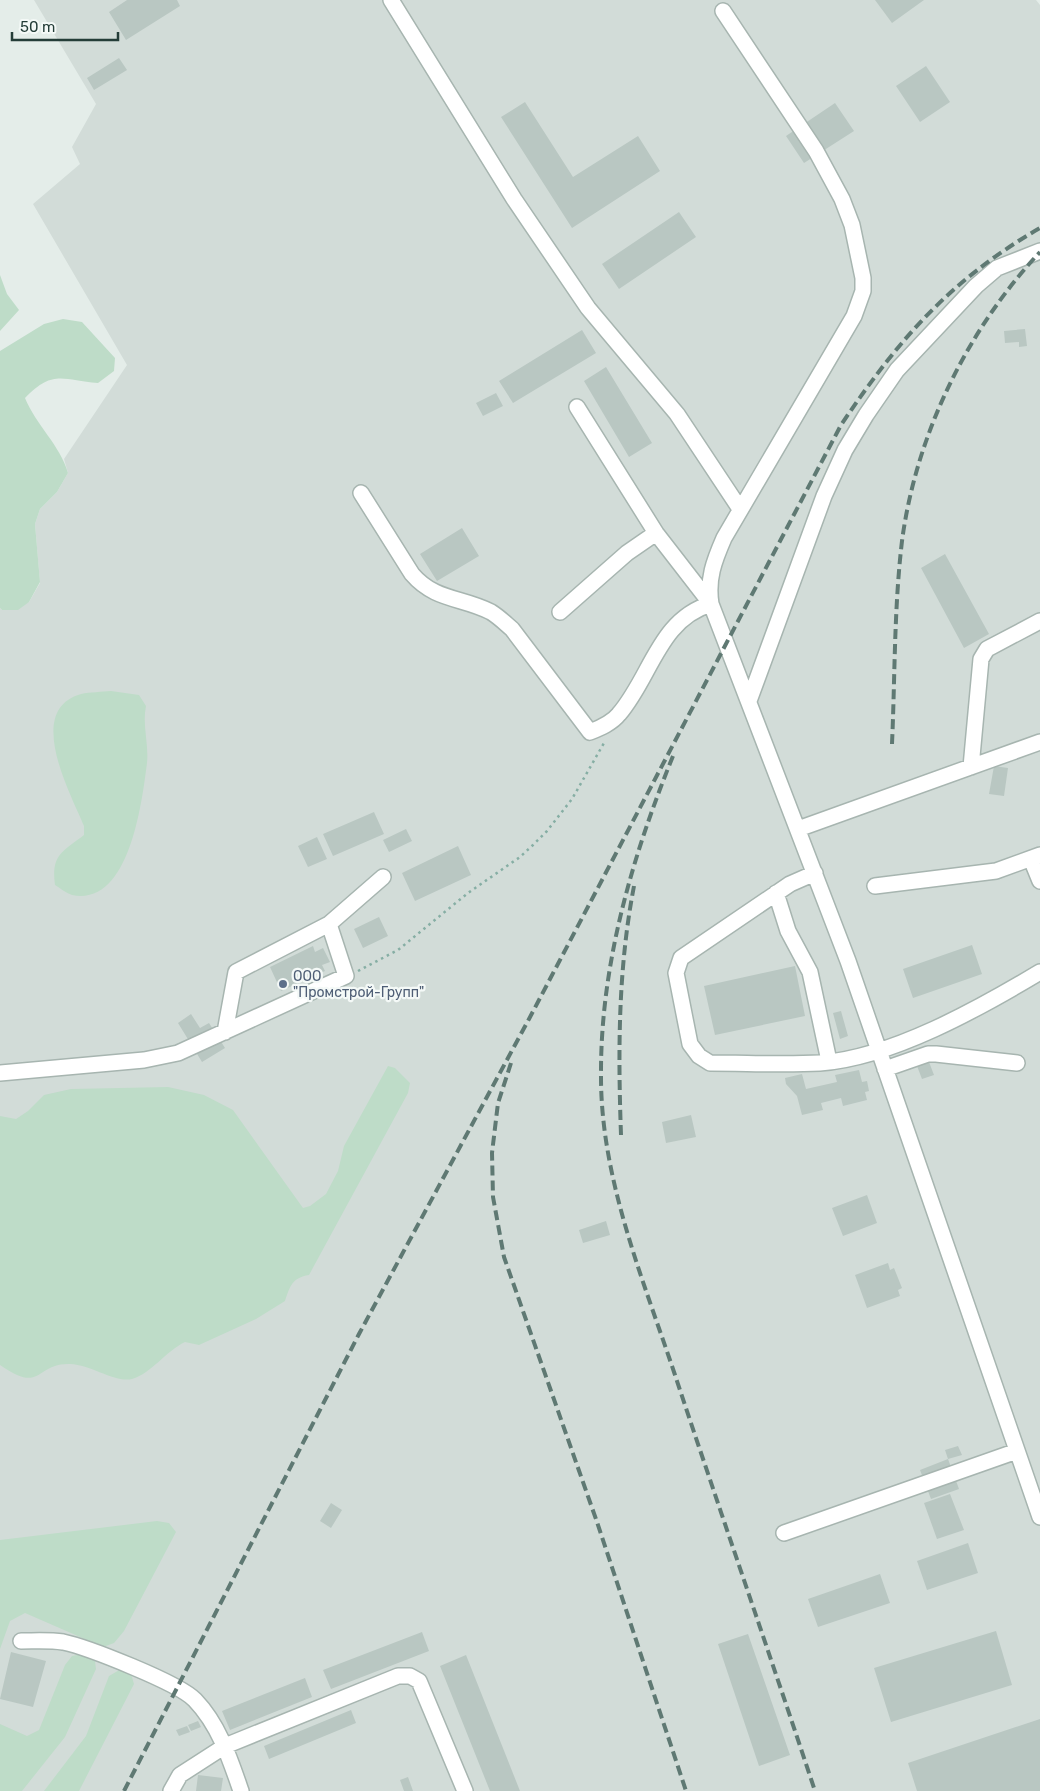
<svg xmlns="http://www.w3.org/2000/svg" width="1040" height="1791" font-family="Rubik,sans-serif">
<style>
.built{fill:#d2dcd8}
.green{fill:#bedcc8}
.building{fill:#b9c7c2}
.lines{fill:none;stroke-linecap:round;stroke-linejoin:round}
.minor-casing{stroke:#a7b5b0;stroke-width:18}
.path{stroke:#86aea4;stroke-width:2.5;stroke-dasharray:2.5 4;stroke-linecap:butt}
.minor{stroke:#fff;stroke-width:15}
.rail{stroke:#5f7973;stroke-width:4;stroke-dasharray:10 5;stroke-linecap:butt}
.service-dot{fill:#5c6f8a;stroke:#f4f9f7;stroke-width:2}
.labels{text-anchor:middle;stroke-width:4.5;stroke-linejoin:round;paint-order:stroke}
.service-label{font-size:14px;fill:#4e5e75;stroke:#f4f9f7;text-anchor:start}
</style>
<rect width="100%" height="100%" fill="#e4ede9"/>
<path class="built" d="M34,0H1036L1040,5V1791H0V608L2,610L29,602L40,583L35,524L40,509L57,492L68,473L64,459L127,365L33,204L80,164L72,147L96,104Z"/>
<path class="green" d="M0,275L7,294L19,310L0,331Z
M63,319L82,322L115,358L114,371L98,383C62,380 53,369 25,398C36,425 60,445 68,473L57,492L40,509L35,524L40,582L29,602L18,610H2L0,608V351L44,324Z
M111,691L139,695L146,706C142,725 149,744 147,763C142,801 130,907 72,895C66,893 60,888 55,885C51,855 62,852 84,835V826C71,794 24,710 81,694C90,692 102,692 111,691Z
M388,1066L395,1068L410,1083L408,1093L309,1275C292,1278 290,1286 285,1301L256,1319L199,1345L185,1342C166,1351 152,1373 132,1379C115,1383 92,1365 70,1364C34,1363 43,1395 0,1365V1116L16,1119L28,1111L44,1095L71,1089L168,1087L204,1095L233,1110L303,1208L310,1206L326,1194L338,1171L344,1146Z
M157,1521L169,1523L176,1532L124,1631L114,1643L103,1647L25,1613L10,1621L0,1649V1540Z
M82,1654L95,1661L96,1669L65,1737L22,1791H0V1724L27,1736L39,1730L65,1665L72,1656Z
M121,1669L131,1674L134,1684L79,1791H44L86,1736L109,1676Z"/>
<path class="building" d="M127,0H177L180,6L126,40L109,12Z
M875,0H924L892,23Z
M119,58L127,70L94,90L87,78Z
M926,66L950,102L920,122L896,86Z
M525,102L573,177L638,136L660,171L572,228L501,117Z
M835,103L854,131L804,163L786,136Z
M679,212L696,237L619,289L602,264Z
M1025,329L1027,346L1019,347V342L1005,343L1004,331Z
M582,330L596,353L513,403L499,381Z
M606,367L652,443L629,457L584,381Z
M496,393L503,406L483,416L476,403Z
M462,528L479,556L437,581L420,554Z
M945,554L989,634L964,648L921,568Z
M994,766L1008,768L1004,796L989,794Z
M374,812L384,834L333,856L323,834Z
M406,829L412,841L389,852L383,840Z
M317,837L327,859L308,867L298,846Z
M458,846L471,875L415,901L402,873Z
M379,917L388,936L363,948L354,929Z
M972,945L982,974L913,998L903,969Z
M313,946L315,952L323,948L330,962L322,965L325,971L281,991L270,967Z
M795,966L805,1016L715,1035L704,986Z
M841,1011L848,1036L840,1039L833,1013Z
M191,1014L200,1028L209,1023L225,1048L202,1062L178,1023Z
M929,1062L934,1075L922,1079L917,1066Z
M859,1070L862,1082L867,1081L869,1091L865,1092L867,1100L843,1106L841,1098L821,1103L823,1110L802,1115L797,1096L786,1084L785,1078L802,1074L806,1089L837,1082L835,1075Z
M691,1115L696,1137L666,1143L662,1122Z
M867,1195L877,1223L843,1236L832,1208Z
M606,1221L610,1235L583,1243L579,1230Z
M888,1263L890,1270L894,1268L902,1288L898,1290L900,1296L867,1308L855,1275Z
M958,1446L962,1455L948,1459L945,1450Z
M948,1459L959,1489L931,1499L920,1470Z
M950,1494L964,1530L937,1539L924,1503Z
M331,1503L342,1510L331,1528L320,1521Z
M968,1543L978,1573L927,1590L917,1561Z
M880,1574L890,1603L818,1627L808,1599Z
M996,1631L1012,1685L891,1722L874,1668Z
M422,1632L429,1651L331,1689L323,1670Z
M748,1634L790,1755L759,1766L718,1644Z
M11,1652L46,1661L33,1707L0,1699Z
M466,1655L520,1791H490L440,1666Z
M305,1678L312,1697L230,1730L222,1711Z
M351,1710L356,1723L269,1759L264,1746Z
M1040,1719V1791H917L908,1763Z
M198,1721L201,1727L191,1731L188,1725Z
M187,1726L190,1732L179,1736L176,1730Z
M198,1775L223,1778L221,1791H196Z
M408,1777L413,1791H404L400,1780Z"/>
<g class="lines">
<g class="minor-casing">
<path id="minor" d="M391,0L514,199L588,308L677,414L740,509
M723,11L816,151L842,199L852,225L863,278V291L854,316L724,538C714,561 707,579 711,604L848,961L1040,1517
M361,493L412,574C435,601 462,597 491,612C499,617 505,623 512,629L590,732C600,728 612,723 619,714C651,677 659,619 711,604L656,533L577,407
M560,612L627,553L656,533
M749,701L824,496L845,450L866,415L897,370L976,286L997,268L1040,251
M971,767L981,659L987,649L1040,621
M798,829L1040,742
M1031,859L1040,881
M815,873L790,884L681,958L676,973L690,1044L699,1056L710,1063C747,1063 784,1065 820,1063C891,1058 980,1008 1040,972
M875,886L996,871L1040,855
M776,893L788,931L810,972L829,1061
M225,1032L236,972L329,924
M885,1069L928,1054H936L1017,1063
M0,1073L144,1060L178,1053L346,976L329,924L383,877
M784,1533L1017,1451
M21,1641C35,1641 49,1640 63,1642C87,1647 179,1683 195,1700C219,1725 230,1759 241,1791
M171,1791L180,1775L225,1746L398,1676H410L419,1681L465,1791"/>
</g>
<path class="path" d="M358,971L398,950L468,893L520,857L533,845L547,831L572,799L604,743"/>
<use href="#minor" class="minor"/>
<path class="rail" d="M892,744C895,677 894,608 902,541C916,435 967,330 1040,252
M673,756C632,857 600,966 601,1077C601,1179 643,1279 675,1375C721,1514 769,1652 815,1791
M511,1063L498,1103L492,1153L493,1197L504,1257L597,1522L686,1791
M621,1135C618,1051 618,969 634,886
M124,1791L359,1334L529,1019L841,425C898,340 950,280 1040,228"/>
</g>
<circle class="service-dot" cx="283" cy="984" r="5"/>
<g class="labels">
<g class="service-label">
<text x="293" y="981">ООО<tspan x="293" dy="16">"Промстрой-Групп"</tspan></text>
</g>
</g>
<path d="M12 32v8h106v-8" fill="none" stroke="#243d38" stroke-width="2.5"/>
<text x="20" y="32" font-size="15" fill="#243d38" stroke="#f4f9f7" stroke-width="4" paint-order="stroke">50 m</text>
</svg>
